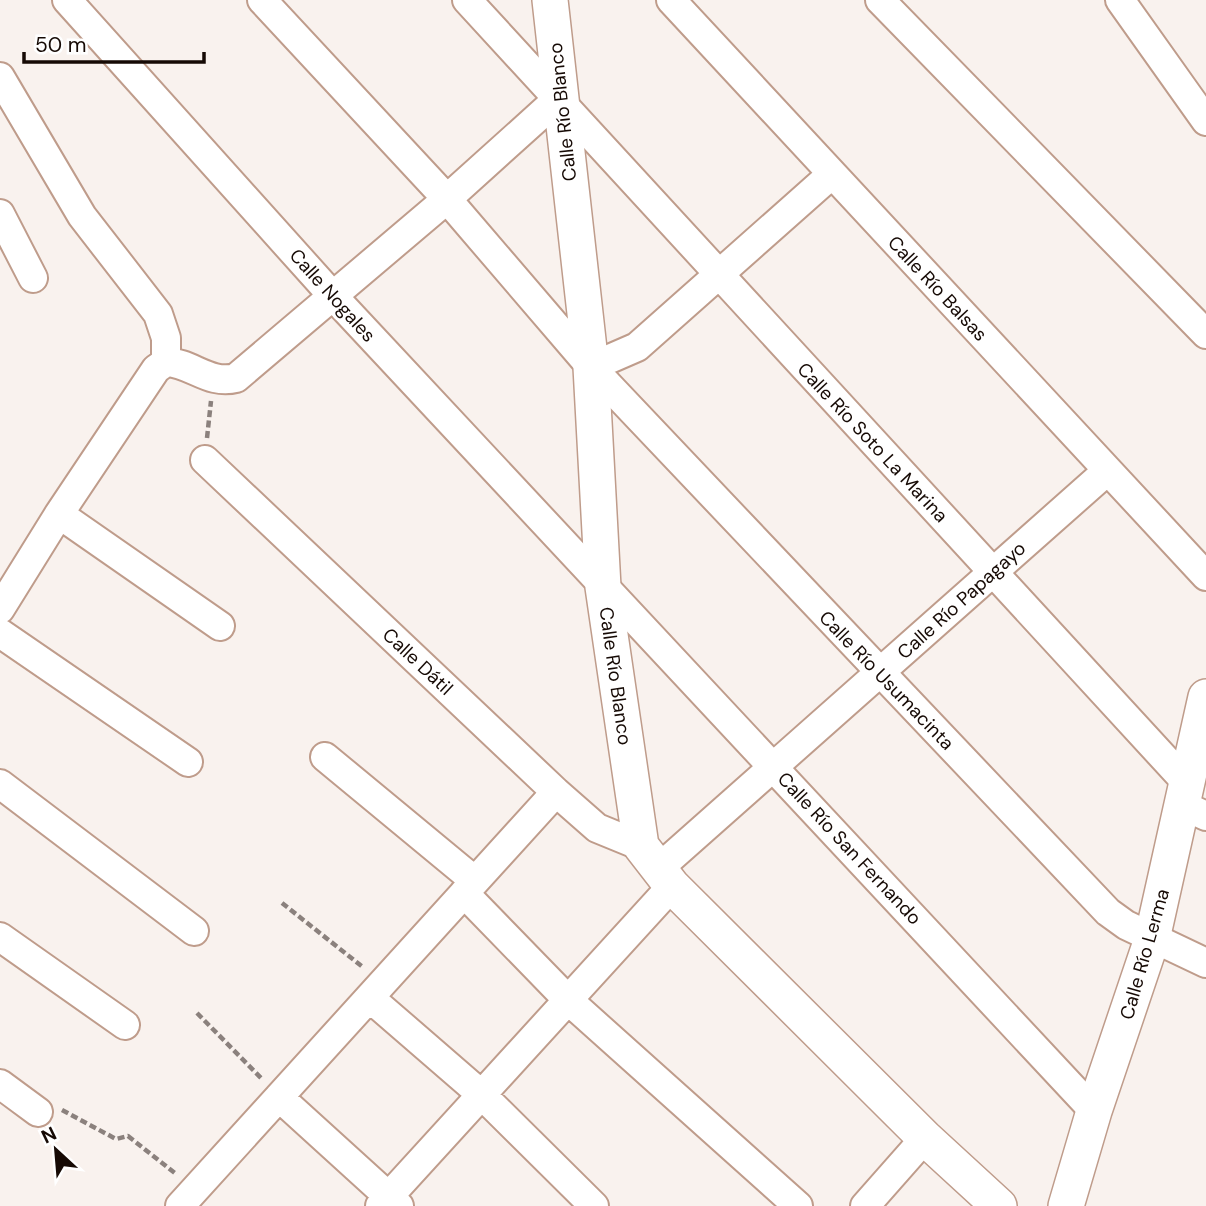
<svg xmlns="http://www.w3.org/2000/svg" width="1206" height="1206" font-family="'DM Sans',sans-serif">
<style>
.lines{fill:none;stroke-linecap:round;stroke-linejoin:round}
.minor-casing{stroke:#bf9c8b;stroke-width:32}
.tertiary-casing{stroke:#bf9c8b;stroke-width:38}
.path{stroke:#8b817d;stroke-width:4.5;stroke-dasharray:7 3.5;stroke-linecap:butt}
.minor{stroke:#fff;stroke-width:28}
.tertiary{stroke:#fff;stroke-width:35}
.labels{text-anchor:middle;stroke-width:6;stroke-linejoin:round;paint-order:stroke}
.street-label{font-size:19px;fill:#160a05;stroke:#fff}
</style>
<rect width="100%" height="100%" fill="#f9f2ee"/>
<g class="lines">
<g class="minor-casing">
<path id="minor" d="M67,0L332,295L1094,1111
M262,0L447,199L591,367L1108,912L1126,925L1206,963
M467,0L1188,784
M671,0L1206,576
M880,0L1206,334
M1120,0L1206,121
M0,77L82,216L158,314L166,338V362
M0,214L33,278
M166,362C192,363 209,385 236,378L447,199L559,98
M591,367L637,347L832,174
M205,460L556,792L597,828L641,846
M59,514L220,626
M0,609L59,514L156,369L166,362
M0,633L188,762
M325,757L475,881
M0,784L194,931
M1182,805L1206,816
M658,869L1107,471
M464,893L568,1000L798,1206
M0,937L125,1025
M370,998L482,1095L594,1206
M0,1084L38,1112
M279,1097L399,1206
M180,1206L556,792
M380,1206L672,886
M865,1206L925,1138"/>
</g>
<g class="tertiary-casing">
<path id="tertiary" d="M550,0L591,367L603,587L641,846L672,886L925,1138L999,1206
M1066,1206L1094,1111L1152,939L1206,697"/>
</g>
<path class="path" d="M207,438L211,401
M282,903L364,968
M197,1013L263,1080
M62,1110L116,1139L128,1136L176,1174"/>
<use href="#minor" class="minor"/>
<use href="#tertiary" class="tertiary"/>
</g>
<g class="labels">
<g class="street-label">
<text transform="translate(562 112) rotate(-96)" y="7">Calle Río Blanco</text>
<text transform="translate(938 288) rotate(47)" y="7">Calle Río Balsas</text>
<text transform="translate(333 295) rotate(48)" y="7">Calle Nogales</text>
<text transform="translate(873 442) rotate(47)" y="7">Calle Río Soto La Marina</text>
<text transform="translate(961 600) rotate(-42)" y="7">Calle Río Papagayo</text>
<text transform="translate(418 661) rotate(43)" y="7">Calle Dátil</text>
<text transform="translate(616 676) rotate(82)" y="7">Calle Río Blanco</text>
<text transform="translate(887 680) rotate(46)" y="7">Calle Río Usumacinta</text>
<text transform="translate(850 848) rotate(47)" y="7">Calle Río San Fernando</text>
<text transform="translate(1144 954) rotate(-74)" y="7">Calle Río Lerma</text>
</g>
</g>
<g transform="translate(56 1150) rotate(334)" stroke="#ffffff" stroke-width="5" paint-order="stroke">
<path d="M0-5L12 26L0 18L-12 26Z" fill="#160a05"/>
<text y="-10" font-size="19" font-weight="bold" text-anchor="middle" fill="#160a05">N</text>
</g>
<path d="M24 52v10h180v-10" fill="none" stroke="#160a05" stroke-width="3.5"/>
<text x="35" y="52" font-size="21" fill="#160a05" stroke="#ffffff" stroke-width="5" paint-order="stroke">50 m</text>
</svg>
